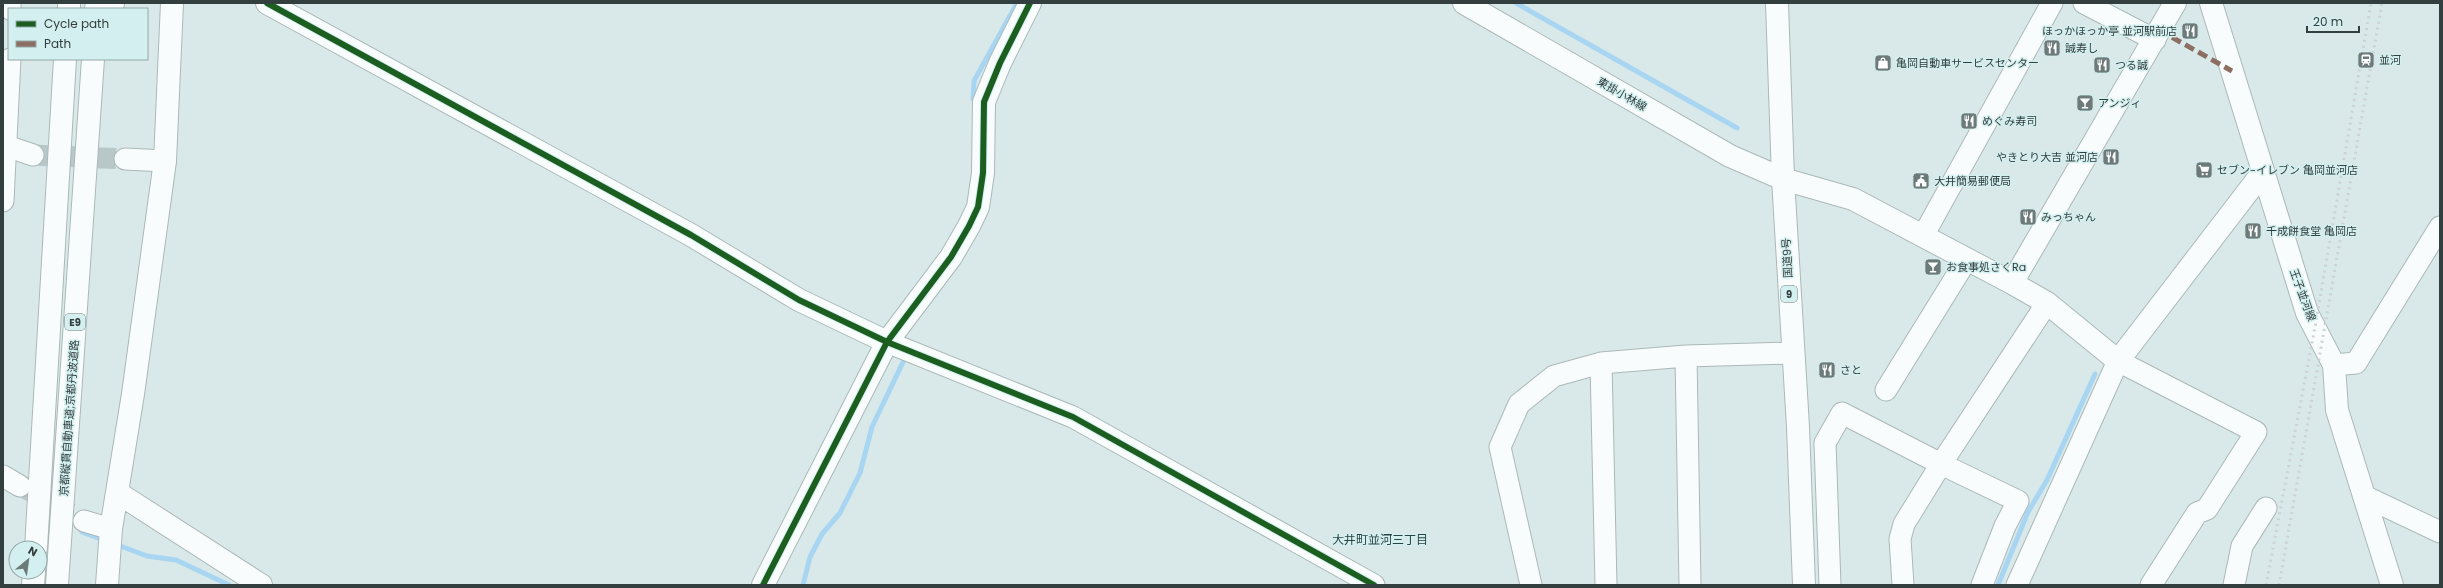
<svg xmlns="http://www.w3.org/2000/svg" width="2443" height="588" font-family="Poppins,'Noto Sans JP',sans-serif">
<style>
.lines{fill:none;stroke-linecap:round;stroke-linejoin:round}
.stream{stroke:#a8d5f1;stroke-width:5}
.street-tunnel{stroke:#b8c7c7;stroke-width:21;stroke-dasharray:21 10;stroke-linecap:butt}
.street-casing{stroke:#abb8b8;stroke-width:23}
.secondary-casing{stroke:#abb8b8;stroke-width:24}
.highway-casing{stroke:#abb8b8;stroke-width:24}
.street{stroke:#f9fcfc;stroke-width:21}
.secondary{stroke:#f9fcfc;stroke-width:22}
.highway{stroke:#f9fcfc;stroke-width:22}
.rail{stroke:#cdd2d2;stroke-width:3;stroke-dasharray:2 4;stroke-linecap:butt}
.quiet{stroke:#8d6e63;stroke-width:5;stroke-dasharray:10 5;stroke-linecap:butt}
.cycleway-casing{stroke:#d3efef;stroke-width:8}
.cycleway{stroke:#1b5e20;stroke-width:6}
.labels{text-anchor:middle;stroke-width:3;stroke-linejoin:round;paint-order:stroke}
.shield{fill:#d3efef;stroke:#637373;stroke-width:1}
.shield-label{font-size:10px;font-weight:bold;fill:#333e3e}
.poi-label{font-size:11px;fill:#333e3e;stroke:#d3efef;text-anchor:start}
.street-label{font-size:11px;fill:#333e3e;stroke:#d3efef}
.neighbourhood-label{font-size:12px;fill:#2c4344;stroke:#d3efef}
</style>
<rect width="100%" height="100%" fill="#d9e9e9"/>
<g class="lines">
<path class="stream" d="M1516,3L1737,128
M973,99L974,81L1017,3
M82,532L106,541
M115,544L147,556L176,560L229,585
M803,585L810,557L822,534L840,513L860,473L872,427L904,360
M1998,585L2028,512L2047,480L2095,374"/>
<path class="street-tunnel" d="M33,155L125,159
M25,488L84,521"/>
<g class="street-casing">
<path id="street" d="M2084,3L2155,40
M10,9V3
M3,145L33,155
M125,159L165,161
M3,201L10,59
M1923,236L2052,3
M887,342L1073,417L1374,585
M1686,356L1690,585
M1601,363L1606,585
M2334,365L2356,363L2440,227
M1886,390L1967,259
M3,476L20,486
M2364,496L2440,532
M84,521L111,529
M1531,585L1500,447L1519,404L1554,376L1601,363L1686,356L1793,353
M1830,585L1825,443L1842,413L1941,464L2018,501L2005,526L1982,585
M1903,585L1900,539L1904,524L1941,464L2047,303
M2017,585L2118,361L2256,432L2207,509L2197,513L2151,585
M2234,585L2242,546L2266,508"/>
</g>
<g class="secondary-casing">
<path id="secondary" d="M267,3L691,235L799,300L887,342
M1464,3L1730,156L1783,179L1853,199L2012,283L2047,303L2118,361L2263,172
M2211,3L2307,313L2334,365L2337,410L2392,585
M2012,283L2175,3
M118,493L261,585
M107,585L111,529L133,394L165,161L172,3
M763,585L887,342L951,257L969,226L978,207L983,173L984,102L1000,63L1030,3"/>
</g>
<g class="highway-casing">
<path id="highway" d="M1777,3L1783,179L1798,427L1804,585
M69,9V3
M96,9L97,3
M112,9L113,3
M36,548L65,59
M33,585L34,572
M57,585L93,59"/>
</g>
<use href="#street" class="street"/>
<use href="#secondary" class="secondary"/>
<use href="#highway" class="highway"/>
<path class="rail" d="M2266,585L2315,327L2371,3
M2279,585L2382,3"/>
<path class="quiet" d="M2159,30L2232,71"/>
<g class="cycleway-casing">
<path id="cycleway" d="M267,3L691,235L799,300L887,342L1073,417L1374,585
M763,585L887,342L951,257L969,226L978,207L983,173L984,102L1000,63L1030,3"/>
</g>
<use href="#cycleway" class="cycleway"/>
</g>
<defs>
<g id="restaurant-square" transform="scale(0.9)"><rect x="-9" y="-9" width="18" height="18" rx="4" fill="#6d7a7a" stroke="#d3efef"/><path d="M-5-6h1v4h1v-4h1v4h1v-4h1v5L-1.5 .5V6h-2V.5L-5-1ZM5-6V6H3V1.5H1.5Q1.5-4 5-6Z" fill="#fff"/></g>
<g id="station-square" transform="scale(0.9)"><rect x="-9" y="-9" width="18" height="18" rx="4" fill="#6d7a7a" stroke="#d3efef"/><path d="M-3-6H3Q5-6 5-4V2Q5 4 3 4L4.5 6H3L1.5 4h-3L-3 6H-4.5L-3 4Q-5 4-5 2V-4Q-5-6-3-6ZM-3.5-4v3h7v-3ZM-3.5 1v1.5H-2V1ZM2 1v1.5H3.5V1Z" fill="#fff"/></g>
<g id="shop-square" transform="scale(0.9)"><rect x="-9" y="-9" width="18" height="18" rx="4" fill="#6d7a7a" stroke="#d3efef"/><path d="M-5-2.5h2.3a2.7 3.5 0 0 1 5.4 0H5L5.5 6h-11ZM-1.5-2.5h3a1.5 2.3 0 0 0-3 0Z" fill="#fff"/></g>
<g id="bar-square" transform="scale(0.9)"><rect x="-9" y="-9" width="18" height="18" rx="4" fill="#6d7a7a" stroke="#d3efef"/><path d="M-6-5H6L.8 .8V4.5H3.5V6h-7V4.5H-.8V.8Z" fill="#fff"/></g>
<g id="supermarket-square" transform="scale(0.9)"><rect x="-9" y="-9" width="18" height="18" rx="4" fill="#6d7a7a" stroke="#d3efef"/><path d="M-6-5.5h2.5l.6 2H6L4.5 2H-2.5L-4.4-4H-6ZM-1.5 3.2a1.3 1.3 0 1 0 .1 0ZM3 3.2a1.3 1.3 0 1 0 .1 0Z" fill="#fff"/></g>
<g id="civic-square" transform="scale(0.9)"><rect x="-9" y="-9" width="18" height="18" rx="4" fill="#6d7a7a" stroke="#d3efef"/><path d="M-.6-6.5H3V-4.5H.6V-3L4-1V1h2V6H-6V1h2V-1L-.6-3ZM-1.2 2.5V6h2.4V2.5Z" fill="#fff"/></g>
</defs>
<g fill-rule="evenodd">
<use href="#restaurant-square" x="2190" y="31"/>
<use href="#restaurant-square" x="2052" y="48"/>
<use href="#station-square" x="2366" y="60"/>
<use href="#shop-square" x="1883" y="63"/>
<use href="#restaurant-square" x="2102" y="65"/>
<use href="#bar-square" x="2085" y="103"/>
<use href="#restaurant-square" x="1969" y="121"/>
<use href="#restaurant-square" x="2111" y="157"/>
<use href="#supermarket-square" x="2204" y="170"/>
<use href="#civic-square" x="1921" y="181"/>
<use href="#restaurant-square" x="2028" y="217"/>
<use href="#restaurant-square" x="2253" y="231"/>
<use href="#bar-square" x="1933" y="267"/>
<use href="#restaurant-square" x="1827" y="370"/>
</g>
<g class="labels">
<g class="shield">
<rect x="1781" y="286" width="16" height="16" rx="3"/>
<rect x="65" y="314" width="20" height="16" rx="3"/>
</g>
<g class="shield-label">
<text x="1789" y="298">9</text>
<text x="75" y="326">E9</text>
</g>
<g class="poi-label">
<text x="2177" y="35" text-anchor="end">ほっかほっか亭 並河駅前店</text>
<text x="2065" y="52">誠寿し</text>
<text x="2379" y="64">並河</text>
<text x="1896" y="67">亀岡自動車サービスセンター</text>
<text x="2115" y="69">つる誠</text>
<text x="2098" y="107">アンジィ</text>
<text x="1982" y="125">めぐみ寿司</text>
<text x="2098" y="161" text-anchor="end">やきとり大吉 並河店</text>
<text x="2217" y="174">セブン-イレブン 亀岡並河店</text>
<text x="1934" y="185">大井簡易郵便局</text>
<text x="2041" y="221">みっちゃん</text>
<text x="2266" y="235">千成餅食堂 亀岡店</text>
<text x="1946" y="271">お食事処さくRa</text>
<text x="1840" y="374">さと</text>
</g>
<g class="street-label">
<text transform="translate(1622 94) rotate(30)" y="4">東掛小林線</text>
<text transform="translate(1787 258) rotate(-93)" y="4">国道9号</text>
<text transform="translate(2303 295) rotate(70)" y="4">王子並河線</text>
<text transform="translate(69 418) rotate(-86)" y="4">京都縦貫自動車道;京都丹波道路</text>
</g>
<g class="neighbourhood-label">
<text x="1380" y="544">大井町並河三丁目</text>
</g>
</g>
<rect width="2443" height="588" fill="none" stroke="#333e3e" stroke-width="8"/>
<rect x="8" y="8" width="140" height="52" fill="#d3efef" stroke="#93a8a8"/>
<rect x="16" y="21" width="20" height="6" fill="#1b5e20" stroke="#93a8a8"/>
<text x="44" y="28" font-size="12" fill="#333e3e">Cycle path</text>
<rect x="16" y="41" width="20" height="6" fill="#8d6e63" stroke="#93a8a8"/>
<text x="44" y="48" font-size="12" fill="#333e3e">Path</text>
<g transform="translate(28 560) rotate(29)"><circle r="19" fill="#d3efef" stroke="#93a8a8"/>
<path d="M0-3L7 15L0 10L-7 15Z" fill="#6d7a7a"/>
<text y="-6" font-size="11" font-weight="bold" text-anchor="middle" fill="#333e3e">N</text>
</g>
<path d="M2307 26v6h52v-6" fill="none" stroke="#333e3e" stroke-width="2"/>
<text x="2313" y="26" font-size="12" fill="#333e3e" stroke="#d3efef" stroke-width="3" paint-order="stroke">20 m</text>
</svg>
